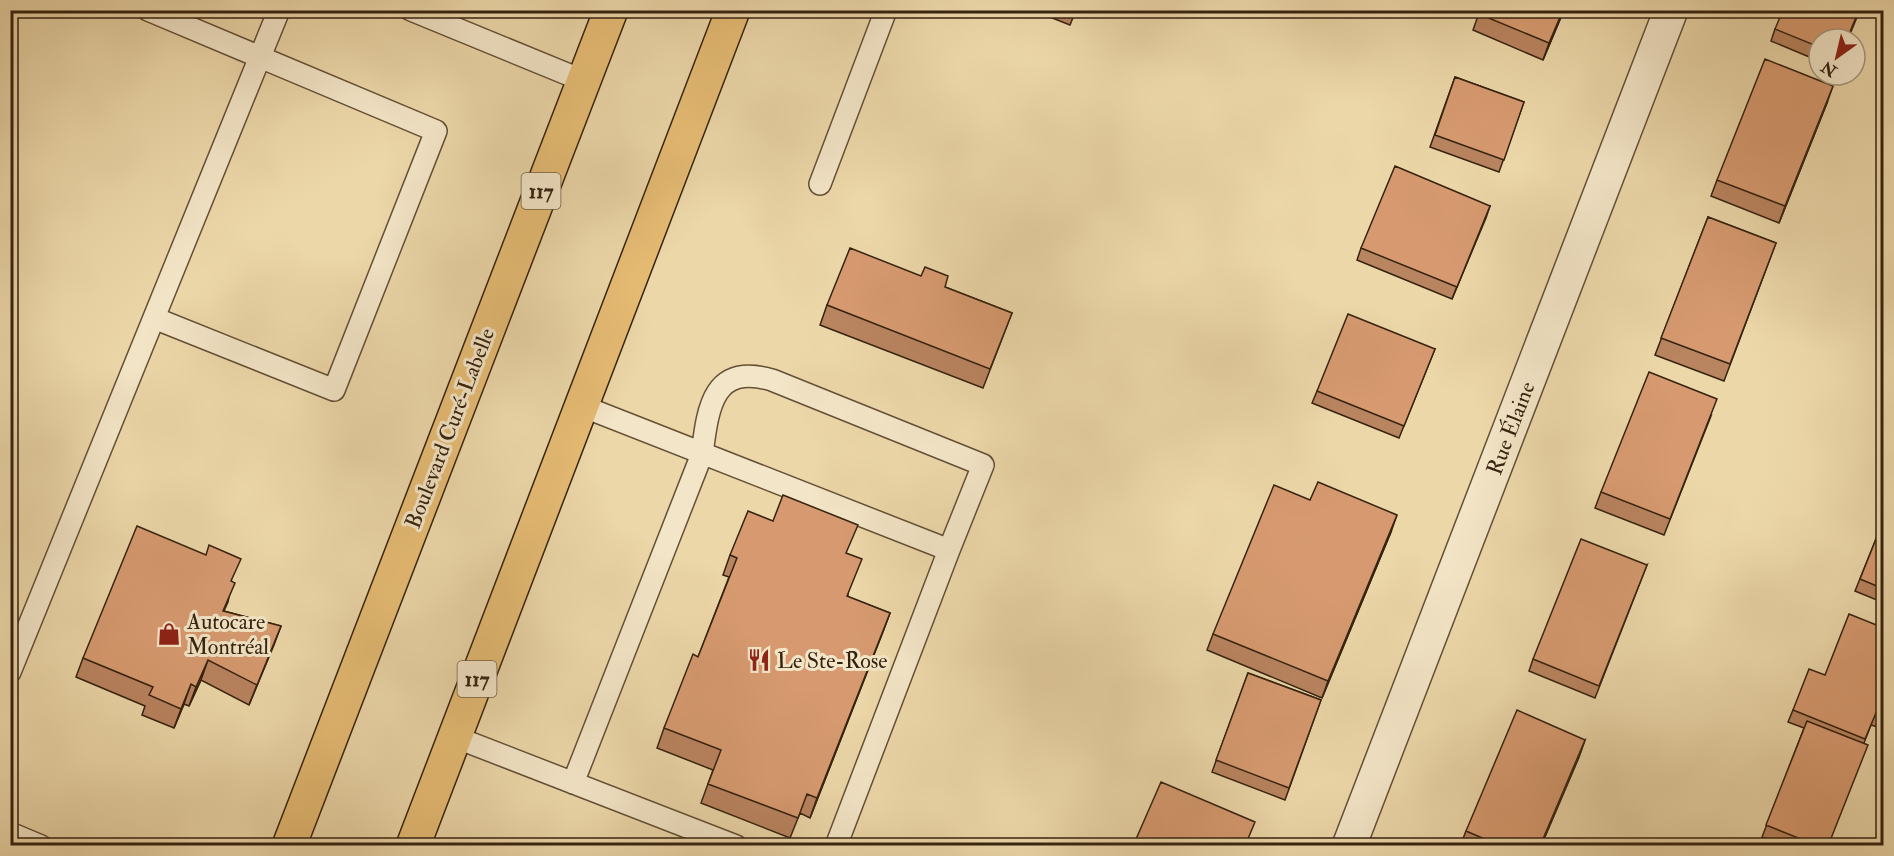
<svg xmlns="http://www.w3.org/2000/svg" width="1894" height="856" font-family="'IM FELL Double Pica',serif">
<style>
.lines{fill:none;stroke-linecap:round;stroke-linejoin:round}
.service-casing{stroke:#645036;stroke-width:24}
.minor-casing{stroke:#645036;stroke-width:36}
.primary-casing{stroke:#36230f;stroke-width:36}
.service{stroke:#f3e5c7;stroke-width:21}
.minor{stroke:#f3e5c7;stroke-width:33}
.primary{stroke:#e6bc74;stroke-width:33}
.wall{fill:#b98460;stroke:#36230f;stroke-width:1.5}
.shaded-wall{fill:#966c4e;stroke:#36230f;stroke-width:1.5}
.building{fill:#d79a70;stroke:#36230f;stroke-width:1.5}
.labels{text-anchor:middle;stroke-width:6;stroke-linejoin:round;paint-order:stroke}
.shield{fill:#f3e5c7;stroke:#6f5d46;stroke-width:1.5}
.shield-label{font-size:21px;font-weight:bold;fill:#36230f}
.street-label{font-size:22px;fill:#36230f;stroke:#f3e5c7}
.poi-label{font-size:22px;fill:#36230f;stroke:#f3e5c7;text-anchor:start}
</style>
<rect width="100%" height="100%" fill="#ecd7a9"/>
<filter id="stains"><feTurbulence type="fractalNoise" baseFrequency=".00333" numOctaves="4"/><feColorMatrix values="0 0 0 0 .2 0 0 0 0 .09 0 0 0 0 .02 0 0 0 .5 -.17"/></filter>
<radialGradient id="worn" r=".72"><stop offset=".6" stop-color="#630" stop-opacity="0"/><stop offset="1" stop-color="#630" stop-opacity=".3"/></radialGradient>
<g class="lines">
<g class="service-casing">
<path id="service" d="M148,10L436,131L334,390L154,318
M411,10L584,81
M820,184L886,10
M582,406L949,550L836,846
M10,672L279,10
M455,737L736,846
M573,783L702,454C708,407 713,363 772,380L983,465L949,550
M10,833L41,846"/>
</g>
<g class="minor-casing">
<path id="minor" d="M1349,846L1671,10"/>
</g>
<g class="primary-casing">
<path id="primary" d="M289,846L611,10
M413,846L733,10"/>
</g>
<use href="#service" class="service"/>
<use href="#minor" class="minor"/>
<use href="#primary" class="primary"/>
</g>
<path class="wall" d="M1032,10H1076L1070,25Z
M1480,10H1564L1543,60L1473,30Z
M1860,10L1848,39H1819V61L1771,41L1775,29Z
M1455,77L1524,102L1499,172L1430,147Z
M1827,103L1779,223L1711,196L1717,180Z
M1490,206L1452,299L1357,260L1361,248Z
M1708,217L1776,243L1724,381L1655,355Z
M945,287L1012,313L983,388L820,325L827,305Z
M1435,349L1399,438L1312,403L1317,391Z
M1711,416L1664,535L1595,508L1601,492Z
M1884,519V603L1855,591Z
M1391,532L1322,698L1207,650L1213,634Z
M847,554L848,597L890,613L810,818L800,813L790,838L701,803L713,770L657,748L664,728L698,657L729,577L723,575L730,555Z
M1647,565L1595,698L1529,671L1533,659Z
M232,582L228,602L224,611L281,626L249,705L201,680L189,706L184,704L174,728L142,715L145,706L76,677L83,658Z
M1884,628V721L1881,728L1871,725L1864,743L1828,846H1784L1762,837L1804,728L1788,722L1793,710L1825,675Z
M1248,673L1321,700L1285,800L1212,772Z
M1585,740L1579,757L1541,846H1460L1466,831Z"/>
<path class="shaded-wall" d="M1563,10H1564L1543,60L1549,43Z
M1833,86L1827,103L1779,223L1785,206Z
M1490,206L1486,218L1452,299L1457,287Z
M1397,515L1391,532L1322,698L1328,681Z
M890,613L883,632L810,818L817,798Z
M281,626L274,645L249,705L257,685Z
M208,660L201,680L189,706L196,687Z
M191,684L184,704L174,728L181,709Z
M1585,740L1579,757L1541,846H1540Z"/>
<path class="building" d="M1480,10H1563L1549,43L1479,14Z
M1783,10H1859L1847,39H1819V47L1775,29Z
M1765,59L1833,86L1785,206L1717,180Z
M1455,77L1524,102L1504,160L1435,135Z
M1395,166L1490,206L1457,287L1361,248Z
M1708,217L1776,243L1730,364L1661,338Z
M850,248L921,276L925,267L948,276L945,287L1012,313L990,369L827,305Z
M1348,314L1435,349L1404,426L1317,391Z
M1649,372L1717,399L1670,519L1601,492Z
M1318,482L1397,515L1328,681L1213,634L1274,485L1310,500Z
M783,495L858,525L846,553L862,559L847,596L890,613L817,798L807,794L798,818L708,784L721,750L664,728L693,654L698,657L737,558L730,555L748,511L773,521Z
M1884,519V589L1860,579Z
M137,526L206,555L209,545L241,559L231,581L235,583L223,611L281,626L257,685L208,660L196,687L191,684L181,709L149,695L153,687L83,658Z
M1581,539L1647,565L1599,686L1533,659Z
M1849,614L1884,628V716L1876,713L1865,739L1793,710L1809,669L1825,675Z
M1248,673L1321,700L1289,788L1216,760Z
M1517,710L1585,740L1540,846H1501L1466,831Z
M1807,721L1868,745L1828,846H1818L1766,825Z
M1161,782L1255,822L1245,846H1133Z"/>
<defs>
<g id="shop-bare" transform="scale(1.8)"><path d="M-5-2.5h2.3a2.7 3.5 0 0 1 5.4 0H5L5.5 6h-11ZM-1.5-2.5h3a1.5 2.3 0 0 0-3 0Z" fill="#8f2418" stroke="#f3e5c7" stroke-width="2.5" paint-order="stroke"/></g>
<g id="restaurant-bare" transform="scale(1.8)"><path d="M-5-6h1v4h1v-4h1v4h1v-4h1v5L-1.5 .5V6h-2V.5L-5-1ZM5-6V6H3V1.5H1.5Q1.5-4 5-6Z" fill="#8f2418" stroke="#f3e5c7" stroke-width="2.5" paint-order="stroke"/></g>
</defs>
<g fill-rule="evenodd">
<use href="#shop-bare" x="169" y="634"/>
<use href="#restaurant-bare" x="759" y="660"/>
</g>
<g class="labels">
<g class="shield">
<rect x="521.5" y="173" width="39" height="36" rx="4.5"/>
<rect x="457.5" y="661" width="39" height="36" rx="4.5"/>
</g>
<g class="shield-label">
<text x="541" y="198">117</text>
<text x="477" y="686">117</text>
</g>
<g class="street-label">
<text transform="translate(449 428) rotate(-69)" y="8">Boulevard Curé-Labelle</text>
<text transform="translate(1510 428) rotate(-69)" y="8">Rue Élaine</text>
</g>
<g class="poi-label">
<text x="187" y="629">Autocare<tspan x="187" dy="25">Montréal</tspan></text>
<text x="777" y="668">Le Ste-Rose</text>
</g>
</g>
<rect width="1894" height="856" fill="none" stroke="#ecd7a9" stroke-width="36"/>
<rect x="12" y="12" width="1870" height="832" fill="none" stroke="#36230f" stroke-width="3"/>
<rect x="18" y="18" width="1858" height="820" fill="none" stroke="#36230f" stroke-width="1.5"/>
<g transform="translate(1837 57) rotate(214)"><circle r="28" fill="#f3e5c7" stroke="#a7977d" stroke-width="1.5"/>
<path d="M0-4.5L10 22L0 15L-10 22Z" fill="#8f2418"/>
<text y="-9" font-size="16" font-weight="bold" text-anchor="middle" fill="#36230f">N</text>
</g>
<rect width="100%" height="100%" filter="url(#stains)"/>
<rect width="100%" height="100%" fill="url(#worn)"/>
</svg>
